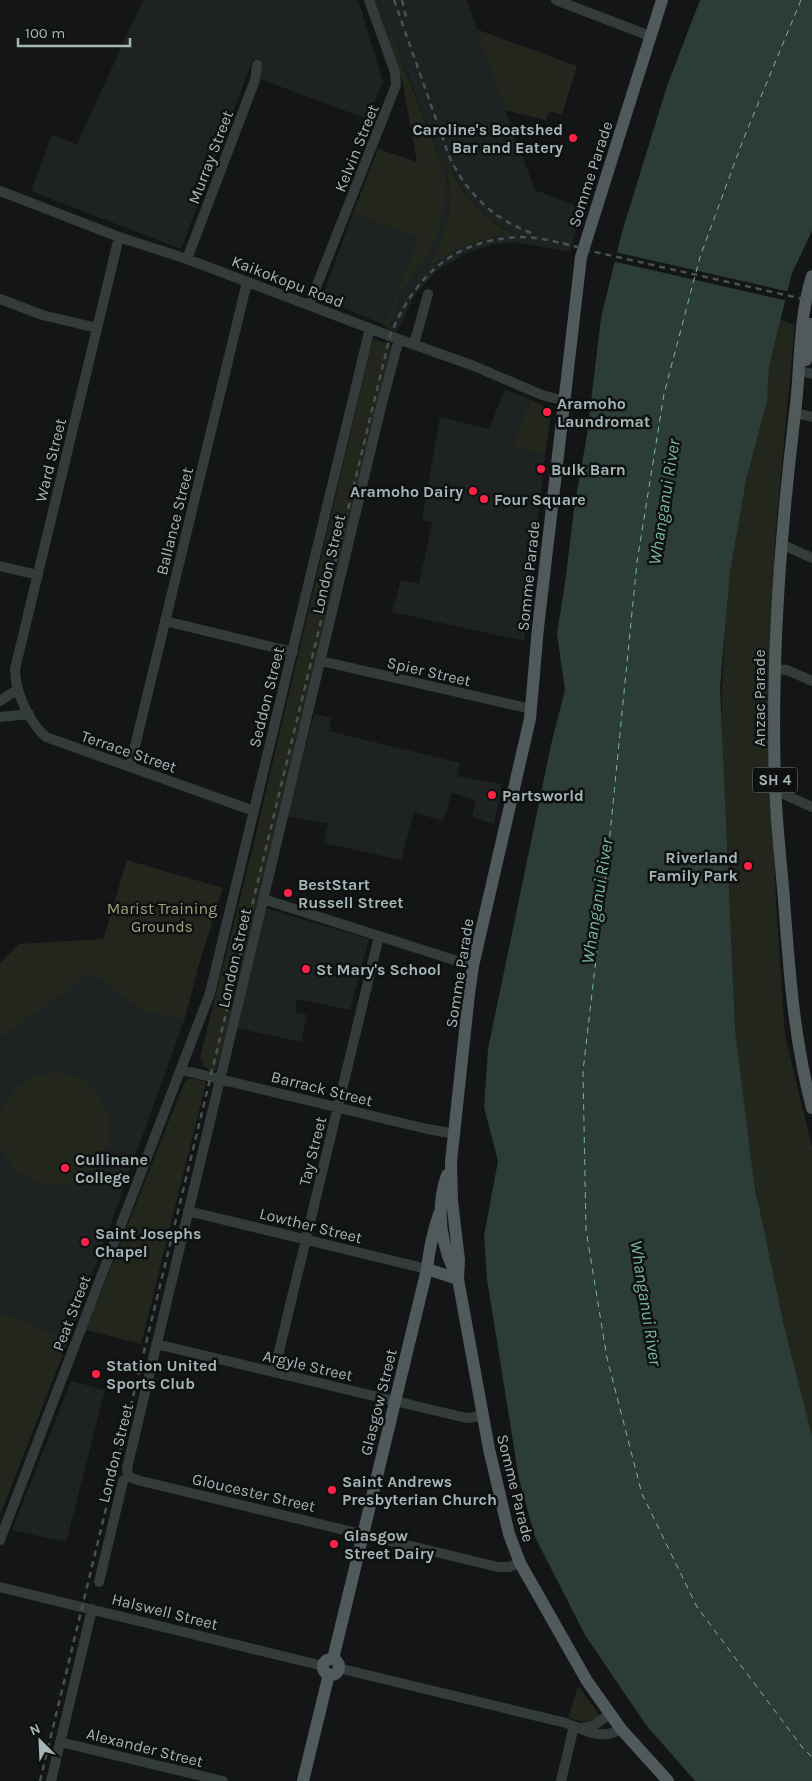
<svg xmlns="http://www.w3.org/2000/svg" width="812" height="1781" font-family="Karla,sans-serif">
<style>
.built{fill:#1f2223;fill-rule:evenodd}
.green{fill:#23261d}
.water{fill:#2b3d36}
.pier{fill:#141516}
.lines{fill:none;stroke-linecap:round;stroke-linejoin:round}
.ferry{stroke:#77b6a0;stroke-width:1;stroke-dasharray:6 5;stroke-linecap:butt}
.minor{stroke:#343b3b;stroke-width:10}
.major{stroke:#505a5a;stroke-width:12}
.rail{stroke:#495252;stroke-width:2.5;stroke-dasharray:6 5;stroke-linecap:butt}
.poi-dot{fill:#ff2246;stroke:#0f1011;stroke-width:2}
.labels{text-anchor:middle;stroke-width:5;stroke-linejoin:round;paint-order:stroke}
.shield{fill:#0f1011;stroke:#778584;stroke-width:1}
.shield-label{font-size:15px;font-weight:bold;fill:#a4b7b5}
.poi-label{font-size:16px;font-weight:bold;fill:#a4b7b5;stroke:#0f1011;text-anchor:start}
.street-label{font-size:16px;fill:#a4b7b5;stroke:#0f1011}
.park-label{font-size:16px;fill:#9aa479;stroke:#0f1011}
.water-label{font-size:18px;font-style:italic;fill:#77b6a0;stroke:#0f1011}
</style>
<rect width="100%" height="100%" fill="#141516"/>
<path class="built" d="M143,0H358L383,81L367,119L260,79L258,62L253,59L181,249L31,191L52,135L77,144Z
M374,0H467L505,110L535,190L582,208L570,252L515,242L491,245L466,253L435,272L413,298L397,332L388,329L400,294L428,255L446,185L440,160L409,77L391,36L388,38ZM444,156L456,179L471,200L488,217L506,229L517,234L494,236L460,248L442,258L426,272L439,249L448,221L450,196Z
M353,213L418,238L384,325L326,300L323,295Z
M505,389L530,399L512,447L545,455L524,641L392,612L401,580L419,584L432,523L422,520L440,417L489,429Z
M314,714L331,718L329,731L460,763L457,776L502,784L494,824L472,817L476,800L452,793L443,821L414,812L401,860L324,843L328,824L287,816Z
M265,908L369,939L350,1010L297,999L295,1012L307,1015L301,1042L237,1028Z
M101,946L197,974L185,1018L69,1339L0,1312V1024Z
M71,1381L105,1390L66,1542L12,1530Z"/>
<path class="green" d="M476,29L577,66L562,115L549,111L546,120L505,110Z
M392,36L440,160L446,185L444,206L438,232L428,255L400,294L388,329L384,325L418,238L353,213L378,149L417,162L403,84L388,38Z
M443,153C447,161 451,170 455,178C467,199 498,233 523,235L494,236L460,248L442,258L425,274C450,230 456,203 443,153Z
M779,319L795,325L775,538L769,724L776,900L785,1035L812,1147V1450L767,1284L757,1193L754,1183L740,1107L720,832L722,694L729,549L753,427Z
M374,339L392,345L219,1060L215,1070L210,1071L203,1065L200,1057L248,867L372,342Z
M530,399L546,408L551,415L545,455L512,447Z
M127,860L223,888L196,974L185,1018L142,1011L92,973L0,1038V963L19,944L103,939Z
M-2 1129a56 56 0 1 1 112 0a56 56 0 1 1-112 0Z
M190,1078L206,1082L205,1087L141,1344L86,1330L184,1083Z
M0,1312L69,1339L0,1515Z
M579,1687L601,1717C587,1724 582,1721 568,1718L577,1689Z"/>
<path class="water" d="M700,0H812V231L792,273L769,366L767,401L746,480L730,572L720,687L735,1030L754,1183L784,1326L812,1436V1781H695L646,1725L585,1635L535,1537L519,1479L487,1279L484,1236L498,1161L484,1107L488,1049L551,745L565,690L557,634L566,576L574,509L587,435L601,318L622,232L667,86Z"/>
<path class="pier" d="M615,252L790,292L788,301L612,261Z"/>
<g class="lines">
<path class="ferry" d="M801,0L743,140L700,257L664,394L637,562L607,864L583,1071L586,1230L607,1358L642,1494L697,1607L802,1747L812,1757"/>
<path class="minor" d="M556,0L650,36
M0,191L119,237L187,259L390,336L474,366L542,395L565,401
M119,237L15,669C15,692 29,722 46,737L254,811
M187,259L255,80L257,65
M0,299L42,315L97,328
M309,305L396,85L395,72L369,0
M414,344L428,294
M805,372L812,374
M795,413L812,417
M781,544L812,558
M0,566L38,575
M165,621L293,652
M321,661L531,709
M775,669L787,670L812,681
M0,701L18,689
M0,717L29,714
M130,767L247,282
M776,794L781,793L812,807
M263,899L473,966
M182,1070L427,1129L455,1134
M188,1211L427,1269
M156,1344L458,1416L467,1418L483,1416
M274,1372L379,936
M128,1476L127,1468L381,407L399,339
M128,1476L137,1480L498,1567H509L520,1563
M0,1540L210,993L370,328
M99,1582L123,1481L128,1476
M0,1587L323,1666
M338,1668L562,1722C583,1728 600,1742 621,1729
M581,1728L593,1726L610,1714
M60,1742L223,1781
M51,1781L92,1609
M561,1781L574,1726"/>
<path class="major" d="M662,0L581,257L538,628L530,719L473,966L469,994L451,1162L452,1201L459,1260L458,1279L489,1449L509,1534L520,1563L587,1681L621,1729L668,1781
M812,276C798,321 801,367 795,413C780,536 771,659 775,782C776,821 781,861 784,900C789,969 794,1040 812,1108
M806,360L812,324
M447,1175C435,1210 441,1246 458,1279
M427,1269L458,1279
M333,1659L427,1269C429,1250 433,1232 439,1214
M323 1667a8 8 0 1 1 16 0a8 8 0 1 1-16 0Z
M303,1781L329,1674"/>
<path class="rail" d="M394,0L449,156C467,194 494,220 534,234
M402,0L406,17
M563,243L591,251L812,301
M40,1781L390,336C412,282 447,244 508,238C529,235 549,240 569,245"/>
</g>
<g class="poi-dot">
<circle cx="573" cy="138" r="5"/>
<circle cx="547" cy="412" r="5"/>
<circle cx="541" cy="469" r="5"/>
<circle cx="473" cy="491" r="5"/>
<circle cx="484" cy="499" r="5"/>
<circle cx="492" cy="795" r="5"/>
<circle cx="748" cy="866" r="5"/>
<circle cx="288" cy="893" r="5"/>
<circle cx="306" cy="969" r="5"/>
<circle cx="65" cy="1168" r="5"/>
<circle cx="85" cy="1242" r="5"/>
<circle cx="96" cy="1374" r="5"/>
<circle cx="332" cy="1490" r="5"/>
<circle cx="334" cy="1544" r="5"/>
</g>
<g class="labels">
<rect class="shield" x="752.5" y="767.5" width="45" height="25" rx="4"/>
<g class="shield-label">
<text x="775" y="785">SH 4</text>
</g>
<g class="poi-label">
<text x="563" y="135" text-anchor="end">Caroline's Boatshed<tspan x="563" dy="18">Bar and Eatery</tspan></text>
<text x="557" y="409">Aramoho<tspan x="557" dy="18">Laundromat</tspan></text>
<text x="551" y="475">Bulk Barn</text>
<text x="463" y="497" text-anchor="end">Aramoho Dairy</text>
<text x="494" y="505">Four Square</text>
<text x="502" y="801">Partsworld</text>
<text x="738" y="863" text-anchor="end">Riverland<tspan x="738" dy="18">Family Park</tspan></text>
<text x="298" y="890">BestStart<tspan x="298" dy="18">Russell Street</tspan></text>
<text x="316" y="975">St Mary's School</text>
<text x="75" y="1165">Cullinane<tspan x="75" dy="18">College</tspan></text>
<text x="95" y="1239">Saint Josephs<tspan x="95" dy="18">Chapel</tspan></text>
<text x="106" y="1371">Station United<tspan x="106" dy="18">Sports Club</tspan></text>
<text x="342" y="1487">Saint Andrews<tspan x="342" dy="18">Presbyterian Church</tspan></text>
<text x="344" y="1541">Glasgow<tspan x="344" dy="18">Street Dairy</tspan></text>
</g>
<g class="street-label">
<text transform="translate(356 148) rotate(-68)" y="6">Kelvin Street</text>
<text transform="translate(210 157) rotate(-69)" y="6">Murray Street</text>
<text transform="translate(590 174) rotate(-72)" y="6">Somme Parade</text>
<text transform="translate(288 281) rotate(21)" y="6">Kaikokopu Road</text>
<text transform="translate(50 460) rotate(-76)" y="6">Ward Street</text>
<text transform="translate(174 521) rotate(-76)" y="6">Ballance Street</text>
<text transform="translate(328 564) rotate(-77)" y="6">London Street</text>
<text transform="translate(528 576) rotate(-84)" y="6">Somme Parade</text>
<text transform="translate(429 671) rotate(13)" y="6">Spier Street</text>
<text transform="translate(266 697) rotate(-76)" y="6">Seddon Street</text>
<text transform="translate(759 698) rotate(-90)" y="6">Anzac Parade</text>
<text transform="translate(129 751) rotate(19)" y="6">Terrace Street</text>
<text transform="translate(234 958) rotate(-77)" y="6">London Street</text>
<text transform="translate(459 973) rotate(-81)" y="6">Somme Parade</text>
<text transform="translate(322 1088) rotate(14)" y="6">Barrack Street</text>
<text transform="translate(312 1151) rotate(-76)" y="6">Tay Street</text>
<text transform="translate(311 1225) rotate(14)" y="6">Lowther Street</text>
<text transform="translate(71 1313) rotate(-69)" y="6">Peat Street</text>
<text transform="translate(308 1365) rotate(13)" y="6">Argyle Street</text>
<text transform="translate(378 1402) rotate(-76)" y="6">Glasgow Street</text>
<text transform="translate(115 1453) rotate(-76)" y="6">London Street</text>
<text transform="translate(516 1488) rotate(76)" y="6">Somme Parade</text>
<text transform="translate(254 1492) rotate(13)" y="6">Gloucester Street</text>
<text transform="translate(165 1611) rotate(14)" y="6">Halswell Street</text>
<text transform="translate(145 1747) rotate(14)" y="6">Alexander Street</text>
</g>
<g class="park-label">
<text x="162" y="914">Marist Training<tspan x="162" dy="18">Grounds</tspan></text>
</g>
<g class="water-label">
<text transform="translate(664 502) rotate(-81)" y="6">Whanganui River</text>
<text transform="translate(597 901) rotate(-81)" y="6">Whanganui River</text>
<text transform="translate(646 1303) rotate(81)" y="6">Whanganui River</text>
</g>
</g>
<g transform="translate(40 1741) rotate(336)" stroke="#0f1011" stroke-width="4" paint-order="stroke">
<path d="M0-4L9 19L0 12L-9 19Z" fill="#a4b7b5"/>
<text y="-8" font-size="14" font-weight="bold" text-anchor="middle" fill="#a4b7b5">N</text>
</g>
<path d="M18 38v8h112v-8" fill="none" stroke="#a4b7b5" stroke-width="2.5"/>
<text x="25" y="38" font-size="15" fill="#a4b7b5" stroke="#0f1011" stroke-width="4" paint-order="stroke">100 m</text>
</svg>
